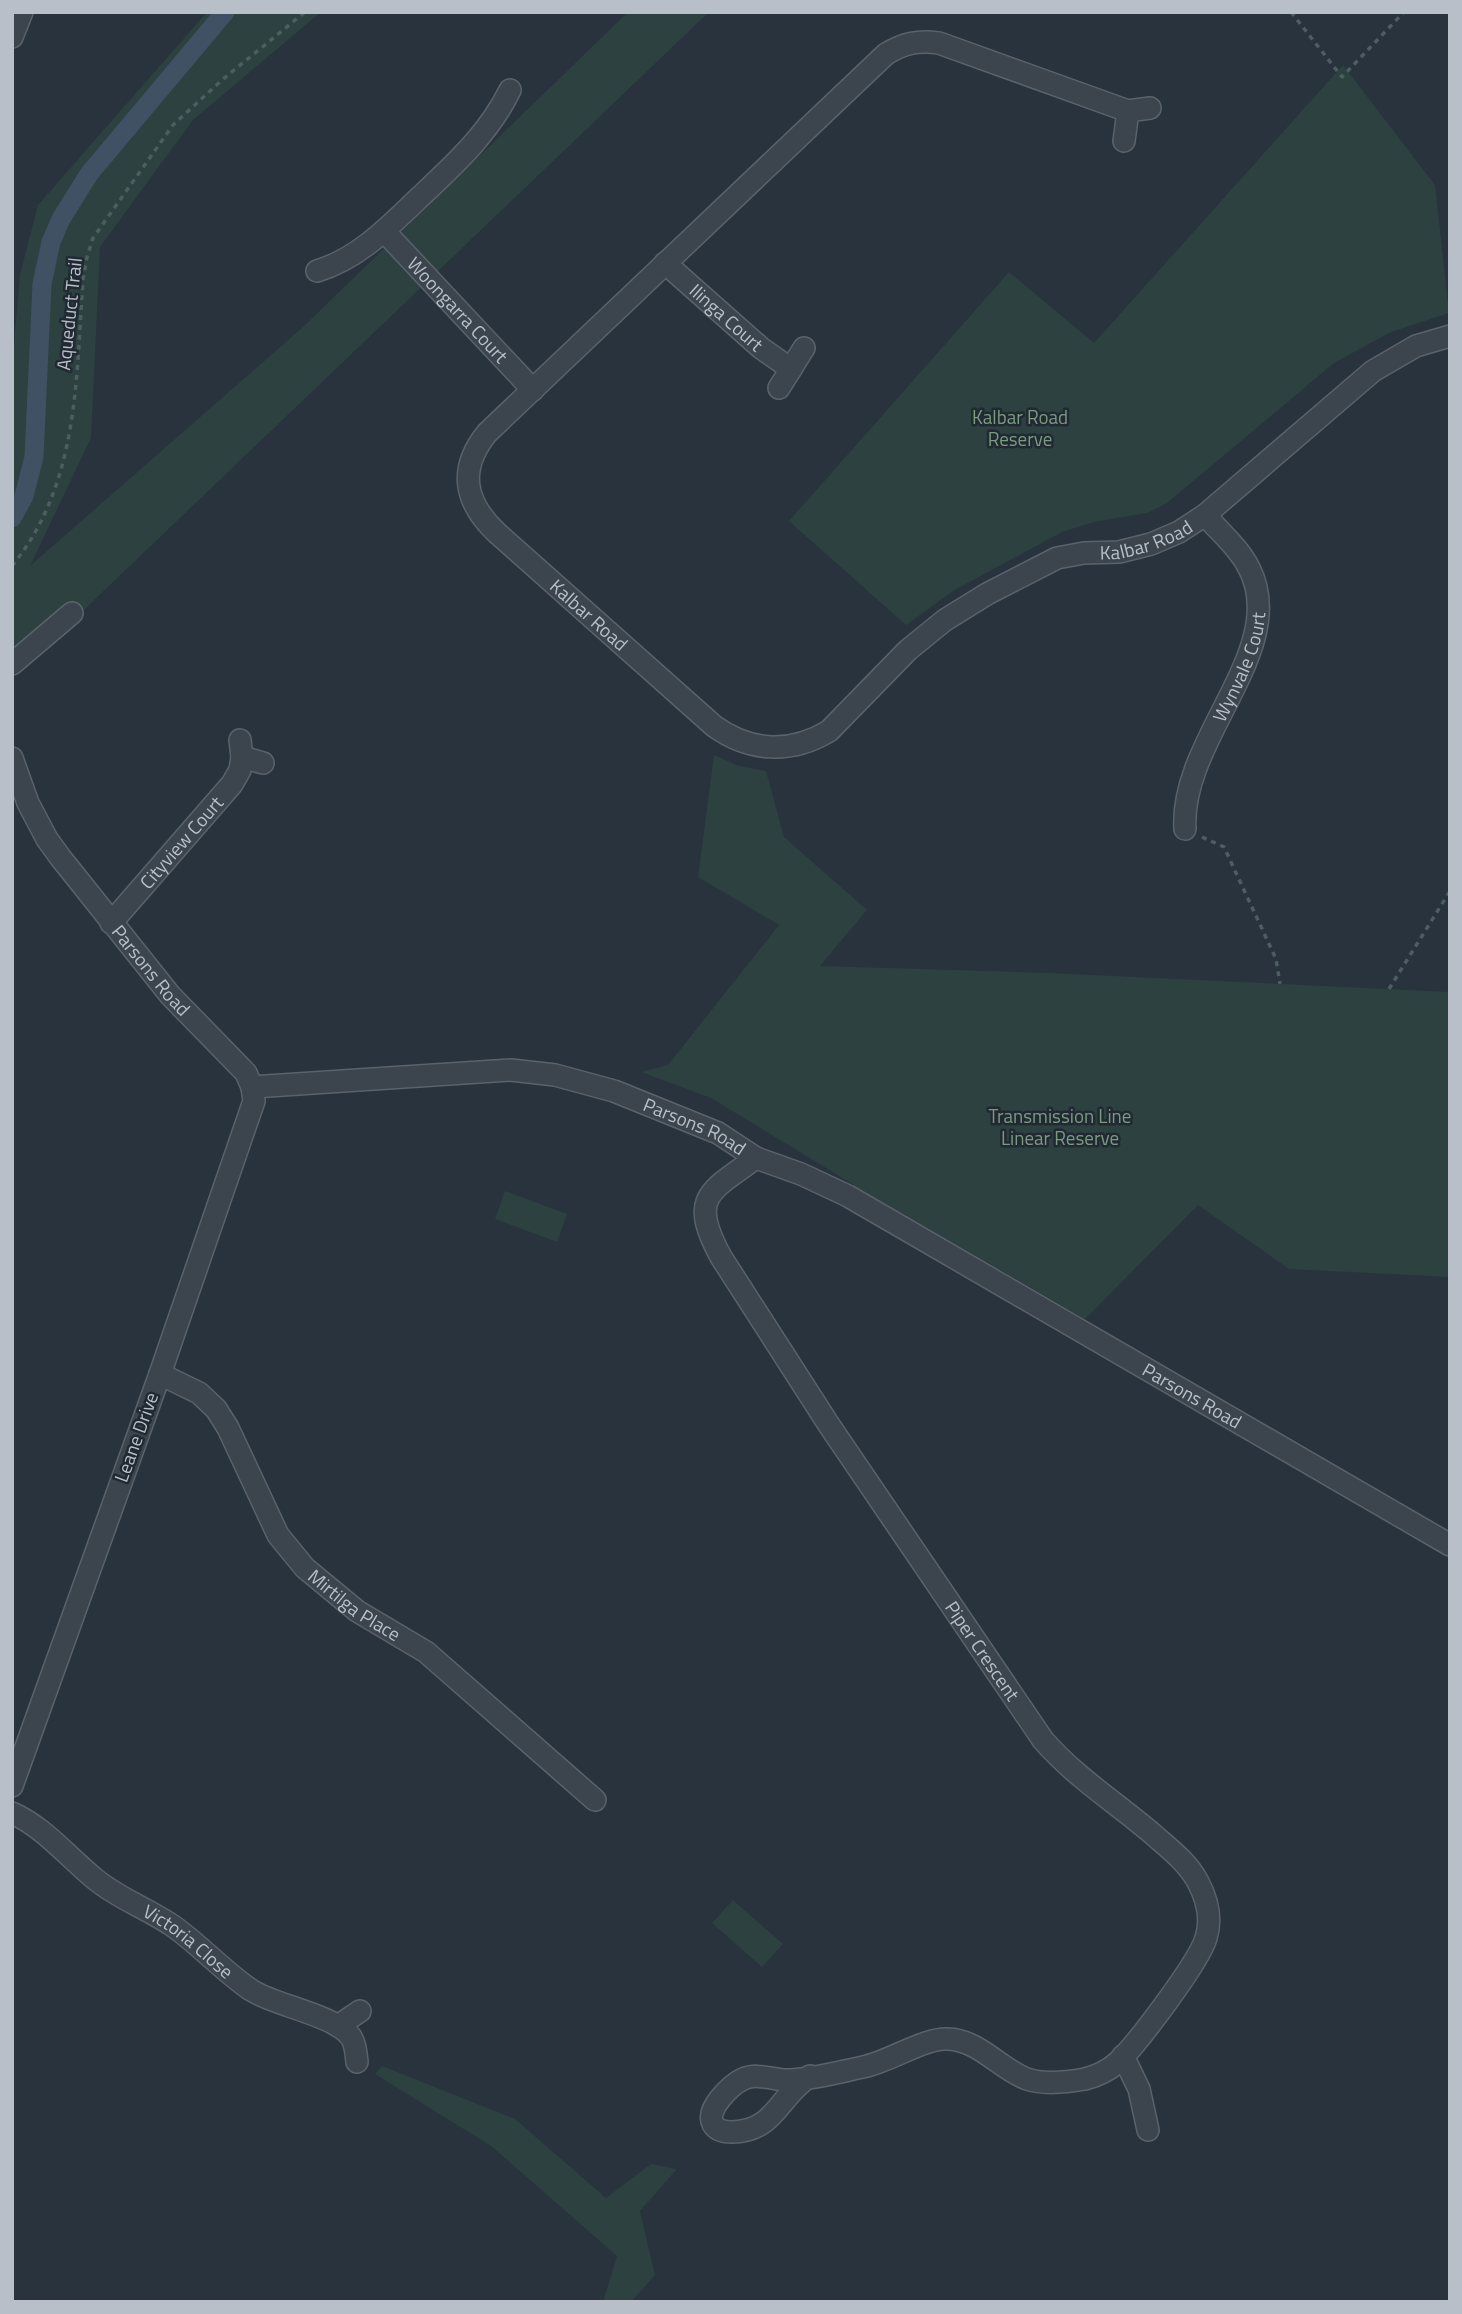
<svg xmlns="http://www.w3.org/2000/svg" width="1462" height="2314" font-family="'Titillium Web',sans-serif">
<style>
.green{fill:#2d4140}
.lines{fill:none;stroke-linecap:round;stroke-linejoin:round}
.canal{stroke:#415164;stroke-width:19}
.minor-casing{stroke:#5a626b;stroke-width:24}
.path{stroke:#4c5e5f;stroke-width:3.5;stroke-dasharray:5 5;stroke-linecap:butt}
.minor{stroke:#3c444d;stroke-width:21}
.labels{text-anchor:middle;stroke-width:5;stroke-linejoin:round;paint-order:stroke}
.street-label{font-size:19px;fill:#b8bfc8;stroke:#212933}
.park-label{font-size:19px;fill:#7a9b80;stroke:#212933}
</style>
<rect width="100%" height="100%" fill="#28333d"/>
<path class="green" d="M207,12H321L193,120L100,247L91,438L30,566L303,327L628,12H709L19,672L12,674V367L20,274L38,205Z
M1343,65L1435,185L1449,313L1391,332L1334,363L1167,503L1147,513L1094,522L1062,532L953,591L906,625L789,521L1009,272L1094,343Z
M714,755L739,766L766,771L784,837L867,910L820,966L1050,973L1450,992V1277L1289,1269L1198,1205L1085,1319L862,1190L711,1098L641,1072L668,1065L779,925L698,877Z
M505,1191L567,1214L557,1242L495,1219Z
M733,1900L783,1944L762,1967L712,1923Z
M382,2066L515,2119L606,2198L651,2164L677,2169L640,2211L655,2275L631,2302H603L617,2256L491,2146L375,2074Z"/>
<g class="lines">
<path class="canal" d="M12,518L24,496L34,457L42,284L51,242L61,219L89,174L225,12"/>
<g class="minor-casing">
<g id="minor">
<path d="M12,37L22,12"/>
<path id="s1" d="M1128,111L939,43C919,40 904,43 886,54L487,433C458,469 464,502 497,533L714,726C750,752 791,754 829,731L908,650L945,620L987,594L1057,558L1084,553L1119,552L1151,544L1179,532L1205,515L1373,371L1416,346L1450,336"/>
<path d="M1124,141L1128,111L1150,108"/>
<path id="s2" d="M384,231L533,390"/>
<path id="s3" d="M665,263L761,348L791,369"/>
<path d="M317,271C360,258 389,226 421,196C456,163 489,133 510,90"/>
<path d="M779,388L804,348"/>
<path d="M12,664L72,613"/>
<path d="M240,740L242,757L263,763"/>
<path id="s4" d="M12,758L28,803L47,839L60,857L170,995L246,1073L252,1087L254,1101L160,1374L12,1786"/>
<path id="s5" d="M1185,829C1179,739 1291,649 1249,568C1239,548 1219,531 1205,515"/>
<path id="s6" d="M111,923L232,784L240,770L242,757"/>
<path id="s7" d="M252,1087L511,1070L555,1075L614,1091L718,1133L756,1158L801,1174L848,1196L1450,1545"/>
<path id="s8" d="M756,1158C708,1192 689,1198 721,1257L829,1425L1043,1740C1076,1778 1118,1804 1155,1836C1171,1850 1188,1863 1198,1882C1207,1899 1212,1919 1206,1938C1199,1962 1137,2044 1118,2062C1109,2070 1097,2076 1085,2079C1068,2082 1044,2085 1027,2079C1000,2069 979,2040 948,2039C926,2037 889,2062 863,2067C839,2072 810,2080 785,2080C771,2079 757,2073 743,2079C731,2085 705,2109 713,2124C717,2131 725,2132 732,2132C776,2131 778,2096 810,2076"/>
<path id="s9" d="M160,1374L199,1393L216,1409L228,1428L278,1535L305,1568L357,1611L426,1652L595,1800"/>
<path id="s10" d="M12,1813C44,1827 68,1857 95,1879C119,1899 147,1908 173,1926C200,1945 223,1971 251,1990C276,2006 335,2015 351,2037C356,2045 356,2054 357,2062"/>
<path d="M338,2026L360,2011"/>
<path d="M1123,2056L1139,2089L1148,2130"/>
</g>
</g>
<path class="path" d="M1291,12L1342,77L1404,12
M12,566C79,484 76,379 83,279L87,257L93,238L173,125L222,80L305,12
M1202,837L1224,847L1276,959L1280,984
M1389,989L1450,891"/>
<use href="#minor" class="minor"/>
</g>
<g class="labels">
<g class="street-label">
<text dy="7" stroke="none"><textPath href="#s2" startOffset="108">Woongarra Court</textPath></text>
<text transform="translate(69 314) rotate(-84)" y="7">Aqueduct Trail</text>
<text dy="7" stroke="none"><textPath href="#s3" startOffset="82">Ilinga Court</textPath></text>
<text dy="7" stroke="none"><textPath href="#s1" startOffset="1713">Kalbar Road</textPath></text>
<text dy="7" stroke="none"><textPath href="#s1" startOffset="1043">Kalbar Road</textPath></text>
<text dy="7" stroke="none"><textPath href="#s5" startOffset="173">Wynvale Court</textPath></text>
<text dy="7" stroke="none"><textPath href="#s6" startOffset="107">Cityview Court</textPath></text>
<text dy="7" stroke="none"><textPath href="#s4" startOffset="256">Parsons Road</textPath></text>
<text dy="7" stroke="none"><textPath href="#s7" startOffset="453">Parsons Road</textPath></text>
<text dy="7" stroke="none"><textPath href="#s7" startOffset="1020">Parsons Road</textPath></text>
<text transform="translate(136 1437) rotate(-70)" y="7">Leane Drive</text>
<text dy="7" stroke="none"><textPath href="#s9" startOffset="312">Mirtilga Place</textPath></text>
<text dy="7" stroke="none"><textPath href="#s8" startOffset="598">Piper Crescent</textPath></text>
<text dy="7" stroke="none"><textPath href="#s10" startOffset="219">Victoria Close</textPath></text>
</g>
<g class="park-label">
<text x="1020" y="424">Kalbar Road<tspan x="1020" dy="22">Reserve</tspan></text>
<text x="1060" y="1123">Transmission Line<tspan x="1060" dy="22">Linear Reserve</tspan></text>
</g>
</g>
<rect width="1462" height="2314" fill="none" stroke="#b8bfc8" stroke-width="28"/>
</svg>
